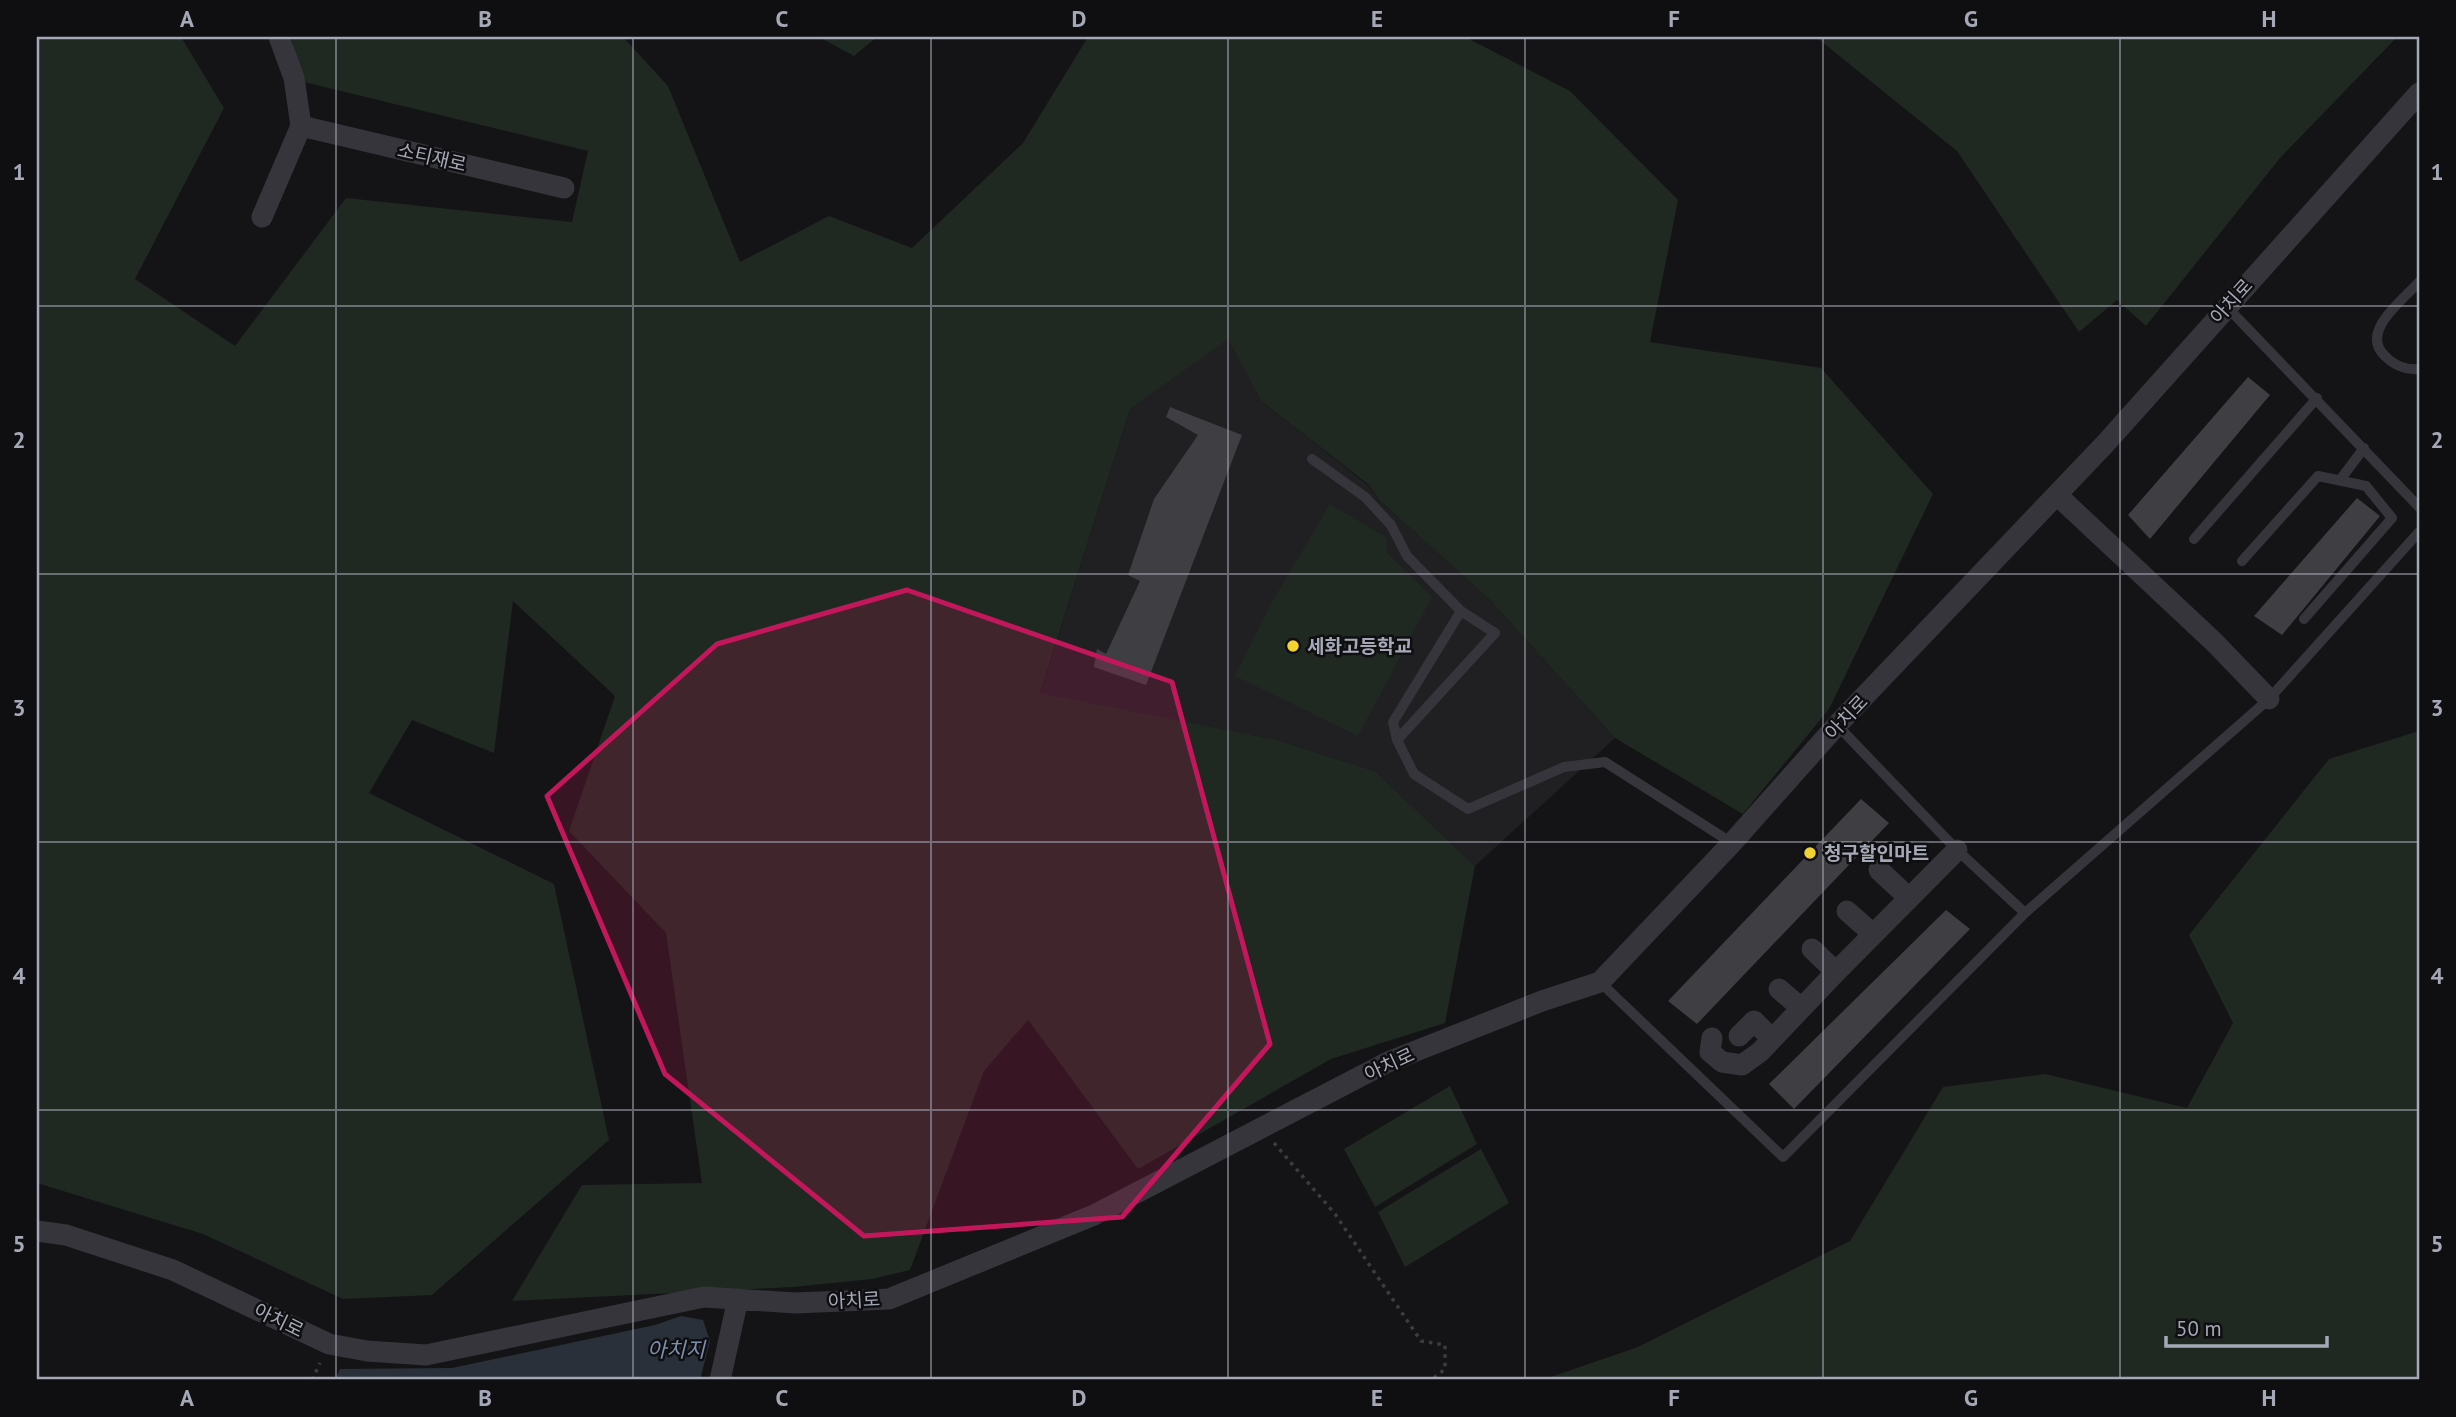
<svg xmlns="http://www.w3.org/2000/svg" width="2456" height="1417" font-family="'PT Sans','Noto Sans KR',sans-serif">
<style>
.built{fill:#202023}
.green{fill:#202822}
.water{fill:#2a3039}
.building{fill:#3e3e43}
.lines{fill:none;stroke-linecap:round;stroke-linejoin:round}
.path{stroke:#3b3c42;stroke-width:3.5;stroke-dasharray:3.5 5;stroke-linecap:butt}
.lane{stroke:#35353b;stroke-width:10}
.street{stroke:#35353b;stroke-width:21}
.marked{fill:#c2185b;fill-opacity:0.2;stroke:#c2185b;stroke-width:5;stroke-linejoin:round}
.grid{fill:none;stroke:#a5a8b6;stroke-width:2;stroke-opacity:0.55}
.poi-dot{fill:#f2d230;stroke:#0f0f11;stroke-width:2.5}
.labels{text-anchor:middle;stroke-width:5;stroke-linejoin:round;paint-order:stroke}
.street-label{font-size:19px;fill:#a5a8b6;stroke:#0f0f11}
.poi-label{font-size:19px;font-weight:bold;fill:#a5a8b6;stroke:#0f0f11;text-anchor:start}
.water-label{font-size:21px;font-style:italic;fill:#7c8fb1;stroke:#0f0f11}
.neatline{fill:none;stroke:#a5a8b6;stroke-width:2.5}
.grid-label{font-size:23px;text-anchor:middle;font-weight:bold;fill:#a5a8b6}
</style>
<rect width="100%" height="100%" fill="#141416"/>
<path class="built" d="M1228,338L1261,401L1369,486L1379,500L1488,598L1615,738L1475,866L1375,771L1277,740L1040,694L1130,409Z"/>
<path class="green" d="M37,37H181L224,108L135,279L235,346L346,198L572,222L588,151L304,82L291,37H623L668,86L740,262L829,216L912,248L1023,143L1088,37H1465L1570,91L1678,200L1650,342L1821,368L1933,494L1829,709L1743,814L1615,738L1488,598L1379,500L1369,485L1261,401L1228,339L1130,409L1040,693L1277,740L1375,771L1475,866L1445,1023L1331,1059L1138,1169L1028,1020L984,1071L910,1270L872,1279L793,1287L512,1301L582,1185L702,1183L666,933L569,831L615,696L513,601L494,753L412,720L369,793L554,884L609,1140L432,1295L343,1299L203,1234L37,1183Z
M819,37H877L854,56Z
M1816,37H2397L2280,158L2146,326L2117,300L2079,332L1957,151Z
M1330,504L1386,537L1387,553L1432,597L1358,736L1235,676L1272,602Z
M2419,731V1380H1542L1638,1347L1850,1241L1943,1087L2045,1074L2187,1108L2233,1023L2189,935L2329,759Z
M1450,1086L1477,1144L1375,1207L1344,1149Z
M1481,1149L1509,1203L1405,1267L1378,1212Z"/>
<path class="water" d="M681,1316L703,1320L710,1341L700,1380H335L340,1369L452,1368L655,1325Z"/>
<path class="building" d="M2248,377L2270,395L2150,539L2128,515Z
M1170,407L1242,435L1146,685L1094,667L1097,649L1106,654L1140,581L1128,575L1154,499L1198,435L1166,417Z
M2357,498L2380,516L2282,635L2254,616Z
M1861,799L1889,823L1697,1024L1668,1001Z
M1946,910L1970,929L1794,1109L1769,1084Z"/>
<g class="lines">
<path class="path" d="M1274,1143L1335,1214L1421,1341L1445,1345V1369L1431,1380
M312,1380L320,1363"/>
<path class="lane" d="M2419,282C2403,300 2359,332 2385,356C2395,366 2405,370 2419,369
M2226,306L2419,507
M1312,459L1365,497L1391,525L1407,556L1461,611
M2340,480L2364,448
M2194,539L2317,398
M2242,561L2318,476L2366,486L2392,518L2304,619
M1837,725L1957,850L2025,913L2269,699L2419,532
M1397,740L1393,722L1461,611L1495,633L1397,740L1414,774L1468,809L1564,767L1605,762L1732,843
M1600,982L1783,1157L2025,913"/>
<path class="street" d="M279,37L294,78L301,126L564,188
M262,217L301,126
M2057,495L2214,642L2269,699
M1879,870L1909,898
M1847,911L1873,934
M1812,949L1836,972L1957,850
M1779,989L1800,1007
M1739,1036L1754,1021L1772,1039
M1712,1038L1710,1052L1722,1062L1742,1065L1760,1052L1836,972
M37,1231L66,1235L173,1270L329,1344L367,1351L426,1355L704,1297L795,1303L889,1299L1094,1215L1388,1062L1542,1001L1600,982L1732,843L1837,725L2105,444L2419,93
M720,1380L738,1299"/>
</g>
<path class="marked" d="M907,590L1172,682L1270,1044L1122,1217L864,1236L665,1074L547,796L717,644Z"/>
<path class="grid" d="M336,37V1380M633,37V1380M931,37V1380M1228,37V1380M1525,37V1380M1823,37V1380M2120,37V1380M37,306H2419M37,574H2419M37,842H2419M37,1110H2419"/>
<g class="poi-dot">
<circle cx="1293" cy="646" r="7"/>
<circle cx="1810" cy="853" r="7"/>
</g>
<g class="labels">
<g class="street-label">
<text transform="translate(432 157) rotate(13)" y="7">소티재로</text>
<text transform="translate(2231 301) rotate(-48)" y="7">아치로</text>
<text transform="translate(1846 717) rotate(-47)" y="7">아치로</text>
<text transform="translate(1389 1064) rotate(-25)" y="7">아치로</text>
<text transform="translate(854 1300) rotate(-3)" y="7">아치로</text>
<text transform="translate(279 1320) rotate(26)" y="7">아치로</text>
</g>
<g class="poi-label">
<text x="1307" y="653">세화고등학교</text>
<text x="1824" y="860">청구할인마트</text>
</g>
<g class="water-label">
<text x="676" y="1357">아치지</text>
</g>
</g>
<rect width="2456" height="1417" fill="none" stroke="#0f0f11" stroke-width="77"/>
<path d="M2166 1336v10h161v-10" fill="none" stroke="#a5a8b6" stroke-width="3.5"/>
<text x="2176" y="1336" font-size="21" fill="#a5a8b6" stroke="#0f0f11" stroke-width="5" paint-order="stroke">50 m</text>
<rect x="38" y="38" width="2380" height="1340" class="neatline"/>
<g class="grid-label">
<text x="187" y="27">A</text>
<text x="485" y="27">B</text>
<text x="782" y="27">C</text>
<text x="1079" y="27">D</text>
<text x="1377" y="27">E</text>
<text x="1674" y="27">F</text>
<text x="1971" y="27">G</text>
<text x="2269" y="27">H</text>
<text x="19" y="180">1</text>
<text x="2437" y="180">1</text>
<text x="19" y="448">2</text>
<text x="2437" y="448">2</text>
<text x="19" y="716">3</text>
<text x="2437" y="716">3</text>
<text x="19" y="984">4</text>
<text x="2437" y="984">4</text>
<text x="19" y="1252">5</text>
<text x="2437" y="1252">5</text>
<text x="187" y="1406">A</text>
<text x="485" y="1406">B</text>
<text x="782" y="1406">C</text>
<text x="1079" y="1406">D</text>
<text x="1377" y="1406">E</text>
<text x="1674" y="1406">F</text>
<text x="1971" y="1406">G</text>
<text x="2269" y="1406">H</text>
</g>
</svg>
